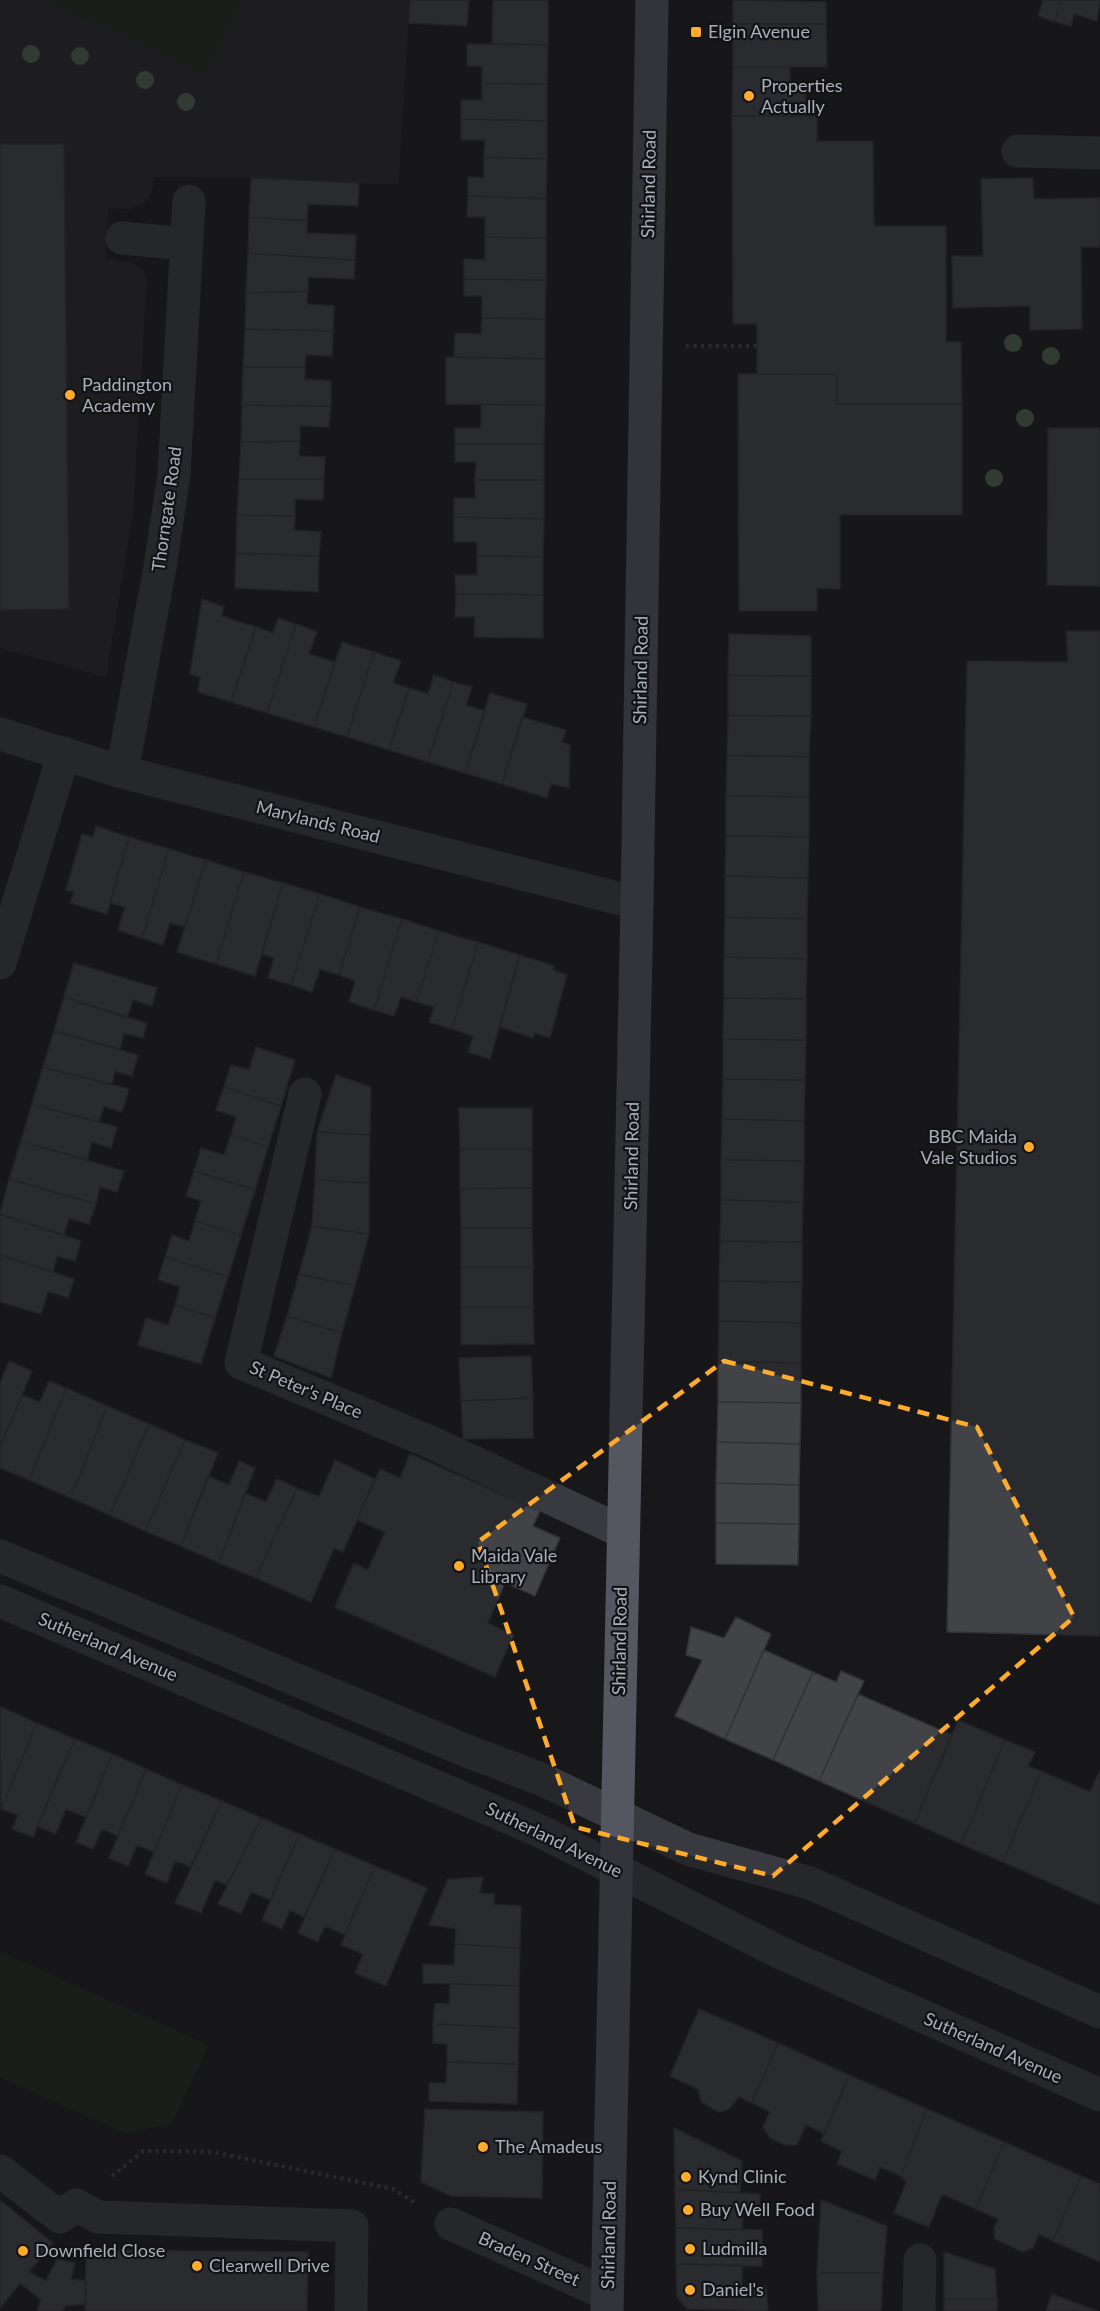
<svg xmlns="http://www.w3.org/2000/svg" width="1100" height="2311" font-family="Lato,sans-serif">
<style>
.built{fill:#242427}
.green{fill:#1d261e}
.building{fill:#424347;stroke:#323236;stroke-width:1.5}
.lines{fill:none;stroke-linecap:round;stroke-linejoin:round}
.path{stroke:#3e4147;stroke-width:4;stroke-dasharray:3 4.5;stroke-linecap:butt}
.minor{stroke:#383a40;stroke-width:33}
.major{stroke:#54575f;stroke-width:33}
.tree{fill:#506751}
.marked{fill:none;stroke:#ffab2b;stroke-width:4.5;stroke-dasharray:12 8;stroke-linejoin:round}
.poi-dot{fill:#ffab2b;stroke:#131315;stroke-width:2}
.labels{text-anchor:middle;stroke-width:4.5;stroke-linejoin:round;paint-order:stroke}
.poi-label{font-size:18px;fill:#a9b0bb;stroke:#131315;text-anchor:start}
.street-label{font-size:18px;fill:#a9b0bb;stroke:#131315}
</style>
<rect width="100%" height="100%" fill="#18181a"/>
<path class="built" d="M0,0H410L398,185L251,178L154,177L152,191L144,203L130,209L109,208L105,259L132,263L143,270L147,278L133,512L106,677L0,648Z"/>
<path class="green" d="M46,0H241L206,75Z
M0,1952L208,2045L172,2124L125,2133L0,2077Z"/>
<path class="building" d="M410,0H469L467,26L409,23Z
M493,0H548V45L492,44Z
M733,0L826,2V24H733Z
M1043,0H1061L1055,22L1038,16Z
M1061,0H1100L1097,21L1074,14L1071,26L1055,22Z
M733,24H826L827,67H733Z
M467,44L548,45L547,84L482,83V66H467Z
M733,67H790V83H805L806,116H732Z
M482,83L547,84V121L461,119V100H482Z
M732,116H817V141H873L874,226H946V342H961L962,404H837V374H757V324H733Z
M461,119L547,121V159L484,157L485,140H461Z
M0,144H64L69,609L0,610Z
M484,157L547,159L546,199L468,196V177L484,178Z
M251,178L359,183L358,206L308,204L307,221L249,217Z
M1033,178L1034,199L1100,198V247H1081L1082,329L1030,330V306L953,308L952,256H983L981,179Z
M468,196L546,199V238L485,237V217H467Z
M249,217L307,221V233L356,235L355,260L248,253Z
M485,237L546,238V280L464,279V259L485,260Z
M248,253L355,260L354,279L308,277V291L246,293Z
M464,279L546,280L545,319L482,318V296H464Z
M308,291L307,304L334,306L333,331L245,329L246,293Z
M482,318L545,319V359L454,357L455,333L481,334Z
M245,329L333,331L332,356L306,355L305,367H243Z
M446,357L545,359V405L446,404Z
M243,367H305V379L331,381V406L242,405Z
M738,374H837V404H962V515H840V589L817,588V611H739Z
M242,405L331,406L329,427L300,426V441L241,442Z
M481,405H545L544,444H455V428H481Z
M1048,428H1100V586L1047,585Z
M300,441L299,456L325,457L324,479H239L241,442Z
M455,444H544V480H475L476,462H455Z
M239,479H324L323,500L295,499V516L237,515Z
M475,480H544V519L454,517V498H475Z
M237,515L295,516L294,530L321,532L319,556L236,553Z
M454,517L544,519L543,557L477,556V542H454Z
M236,553L319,556L318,592L235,588Z
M477,556L543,557V595L456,594L455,575H477Z
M456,594L543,595V638L474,637L475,617H455Z
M202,599L224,607L221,616L256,627L231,702L198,692L200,677L190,674Z
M278,618L296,624L267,713L231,702L256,627L273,633Z
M296,624L317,632L309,654L335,662L314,727L267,713Z
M1066,631H1100V1636L947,1632L967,661L1068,662Z
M729,634L811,636V676L728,675Z
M342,642L374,652L347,737L314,727Z
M374,652L401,661L393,683L409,688L389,750L347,737Z
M434,675L453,682L428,762L389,750L409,688L428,694Z
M728,675L811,676V716L728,715Z
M453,682L472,687L466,705L485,711L465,773L428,762Z
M490,693L527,704L502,784L465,773Z
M728,715L811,716L809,757L727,755Z
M522,717L566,730L562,742L570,745L569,788L551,784L547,798L502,784Z
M727,755L809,757V797L726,796Z
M726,796L809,797V837L726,836Z
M96,826L129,837L107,914L70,903L74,892L66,890L82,834L93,837Z
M726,836L809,837L808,878L725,876Z
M129,837L169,849L142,938L118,930L125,907L110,903Z
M169,849L206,860L185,927L170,923L163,945L142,938Z
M206,860L244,872L216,964L177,952Z
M244,872L283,883L255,976L216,964Z
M725,876L808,878L807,919L725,917Z
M283,883L320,894L291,985L268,978L274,958L262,954Z
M320,894L360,907L339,975L320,969L312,992L291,985Z
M360,907L402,919L374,1010L349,1002L355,981L339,975Z
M725,917L807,919V959L724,957Z
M402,919L439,931L416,1002L401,997L394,1016L374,1010Z
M439,931L478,942L452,1029L429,1022L434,1007L416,1002Z
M478,942L520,955L490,1059L468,1052L473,1036L452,1029Z
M520,955L554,966L553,970L567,975L550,1038L535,1033L533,1038L500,1027Z
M724,957L807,959L806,999L724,998Z
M74,963L157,988L152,1006L133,1000L127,1018L64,997Z
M64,997L147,1023L143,1038L124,1033L120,1049L54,1031Z
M724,998L806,999V1040L723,1039Z
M54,1031L138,1055L132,1076L115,1071L112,1084L43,1067Z
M723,1039L806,1040L805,1080L723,1079Z
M256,1047L295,1060L281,1106L224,1087L231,1065L249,1070Z
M43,1067L129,1089L122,1112L104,1106L99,1122L32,1104Z
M336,1075L371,1087L370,1135L317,1132Z
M723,1079L805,1080L804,1121L722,1119Z
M224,1087L281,1106L268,1147L231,1135L236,1117L216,1110Z
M32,1104L117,1127L111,1148L92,1142L87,1160L21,1141Z
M459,1108H532V1149H460Z
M722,1119L804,1121V1161L721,1160Z
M317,1132L370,1135L369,1183L315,1180Z
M231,1135L268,1147L255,1190L194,1171L201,1148L224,1155Z
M21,1141L124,1171L117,1192L100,1187L96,1204L9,1179Z
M460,1149H532V1188L460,1189Z
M721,1160L804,1161L803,1202L721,1200Z
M194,1171L255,1190L241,1235L195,1221L201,1201L186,1196Z
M9,1179L96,1204L89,1224L69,1218L64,1235L0,1214Z
M315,1180L369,1183V1234L312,1226Z
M532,1188V1228H461L460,1189Z
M721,1200L803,1202L802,1242L720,1241Z
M0,1214L81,1241L75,1261L57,1256L53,1272L0,1255Z
M195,1221L241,1235L228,1277L165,1257L172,1235L189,1241Z
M312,1226L369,1234L355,1286L299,1274Z
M461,1228H532L533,1267H461Z
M720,1241L802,1242V1282L719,1281Z
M0,1255L74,1279L68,1298L48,1291L41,1314L0,1302Z
M165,1257L228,1277L215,1318L175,1305L180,1287L158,1280Z
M461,1267H533V1307H461Z
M299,1274L355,1286L342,1333L287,1316Z
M719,1281L802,1282L801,1323L719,1321Z
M175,1305L215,1318L201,1364L138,1345L146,1318L168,1325Z
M461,1307H533L534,1344L461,1345Z
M287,1316L342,1333L331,1378L274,1356Z
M719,1321L801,1323V1363L718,1362Z
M531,1356L533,1398L461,1401L459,1358Z
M9,1361L32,1371L0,1447V1383Z
M718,1362L801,1363V1403L718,1402Z
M49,1381L66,1388L29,1480L0,1468V1447L22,1395L40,1402Z
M66,1388L107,1406L71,1498L29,1480Z
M533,1398V1438L463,1439L461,1401Z
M718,1402L801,1403L800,1444L717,1442Z
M107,1406L149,1424L110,1515L71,1498Z
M149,1424L185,1440L145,1531L110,1515Z
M185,1440L218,1453L181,1546L145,1531Z
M717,1442L800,1444L799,1485L716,1483Z
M410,1454L540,1511L533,1526L560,1538L535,1596L505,1583L488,1623L513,1635L495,1677L335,1607L354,1563L368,1570L385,1532L357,1520L380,1469L400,1478Z
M335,1460L375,1479L343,1552L334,1548L311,1602L256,1578L297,1488L319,1497Z
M239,1461L255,1468L219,1563L181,1546L208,1476L229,1485Z
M277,1479L297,1488L256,1578L219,1563L245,1493L266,1502Z
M716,1483L799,1485V1524L716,1523Z
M716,1523L799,1524L798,1565L716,1564Z
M736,1617L771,1634L725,1739L675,1716L702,1660L686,1655L691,1627L724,1638Z
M764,1650L813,1672L773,1760L725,1739Z
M841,1671L864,1681L819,1781L773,1760L813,1672L836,1682Z
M858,1694L952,1735L914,1823L819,1781Z
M1,1707L37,1723L1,1809L0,1710Z
M958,1720L1005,1740L961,1844L914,1823Z
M37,1723L75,1739L33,1837L12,1829L18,1815L1,1809Z
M75,1739L112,1754L86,1817L66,1809L56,1834L37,1826Z
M1005,1740L1035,1752L1028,1766L1041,1771L1003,1862L961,1844Z
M112,1754L146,1769L118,1836L102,1829L93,1849L76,1842Z
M146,1769L182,1785L154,1852L137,1845L128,1866L109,1858Z
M1100,1770V1905L1003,1862L1041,1771L1090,1792Z
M182,1785L222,1801L190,1867L175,1861L167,1883L145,1874Z
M222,1801L262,1818L227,1885L215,1880L201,1913L175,1903Z
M262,1818L299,1834L270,1900L251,1892L241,1914L218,1904Z
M299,1834L335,1849L304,1917L290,1910L282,1929L262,1920Z
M335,1849L375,1866L345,1935L325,1926L318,1942L298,1933Z
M375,1866L427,1888L386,1986L355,1973L363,1954L341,1945Z
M483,1877L480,1893L494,1894V1904L521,1906L520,1948L455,1944L456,1929L429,1925L448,1879Z
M455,1944L520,1948L519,1986L423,1983V1964L454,1965Z
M450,1984L519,1986V2028L433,2024L435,2003L449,2004Z
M699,2009L778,2043L752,2103L739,2097L729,2109L718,2112L701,2102L698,2089L670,2076Z
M433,2024L519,2028L518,2064L447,2062V2044L433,2043Z
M778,2043L849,2075L825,2134L806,2125L797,2145H785L770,2138L763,2127L770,2112L752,2103Z
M447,2062L518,2064L517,2104L429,2101V2083H446Z
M849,2075L927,2109L901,2176L880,2167L875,2180L837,2164L842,2151L821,2141Z
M425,2109L543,2112L542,2198L451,2196L421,2182Z
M927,2109L1004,2142L976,2209L942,2194L929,2227L894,2213L906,2182L901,2176Z
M674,2128L742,2161L740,2193L675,2189Z
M1004,2142L1081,2176L1053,2241L1039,2234L1033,2248L1023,2252L995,2239L994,2229L998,2219L976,2209Z
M1081,2176L1100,2184V2262L1053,2241Z
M675,2189L760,2194L759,2215L743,2214L742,2230L676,2228Z
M0,2200L53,2243L29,2272L46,2281L57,2259L75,2263L71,2279L86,2281V2304L65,2306L62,2311H37L41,2300L20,2283L0,2308Z
M821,2200L887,2226L883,2273H817Z
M676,2228L762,2230V2266L676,2264Z
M86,2250L308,2252L307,2311H85Z
M944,2252L995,2269L997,2299H944Z
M676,2264L742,2266V2285L766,2286L768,2311L687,2309L677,2297Z
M817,2273H883L881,2311H818Z
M1052,2294L1097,2311H1046Z
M944,2299H997V2311H944Z"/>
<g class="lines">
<path class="path" d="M686,346H799
M799,374V323
M112,2176L143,2151L213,2152L393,2189L417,2204"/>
<path class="minor" d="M1018,151L1100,153
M122,238L187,244
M0,734L122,772L637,903
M122,772L160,567L174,474L189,201
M0,963L64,753
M305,1094L241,1363L428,1441L623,1532
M0,1556L467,1751L541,1779L688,1849L810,1883L1100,2012
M0,1601L538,1830L781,1953L1100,2095
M0,2171L60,2217L76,2205L98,2217L352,2226L351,2311
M451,2224L607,2294
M919,2311L920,2260"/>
<path class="major" d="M607,2311L637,903L652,0"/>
</g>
<g class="tree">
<circle cx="31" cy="54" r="9"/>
<circle cx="80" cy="56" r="9"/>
<circle cx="145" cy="80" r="9"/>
<circle cx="186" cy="102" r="9"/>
<circle cx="1013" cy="343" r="9"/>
<circle cx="1051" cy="356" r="9"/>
<circle cx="1025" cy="418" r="9"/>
<circle cx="994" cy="478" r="9"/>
</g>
<path d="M0 0H1100V2311H0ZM724,1361L977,1427L1074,1617L773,1876L575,1827L478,1542Z" fill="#18181a" fill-opacity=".55" fill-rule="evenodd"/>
<path class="marked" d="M724,1361L977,1427L1074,1617L773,1876L575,1827L478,1542Z"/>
<g class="poi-dot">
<rect x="690" y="26" width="12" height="12" rx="3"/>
<circle cx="749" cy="96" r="6"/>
<circle cx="70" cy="395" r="6"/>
<circle cx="1029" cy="1147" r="6"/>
<circle cx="459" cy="1566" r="6"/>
<circle cx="483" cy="2147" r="6"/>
<circle cx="686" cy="2177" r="6"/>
<circle cx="688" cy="2210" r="6"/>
<circle cx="690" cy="2249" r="6"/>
<circle cx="23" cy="2251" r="6"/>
<circle cx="197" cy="2266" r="6"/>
<circle cx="690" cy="2290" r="6"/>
</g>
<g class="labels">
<g class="poi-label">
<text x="708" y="38">Elgin Avenue</text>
<text x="761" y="92">Properties<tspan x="761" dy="21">Actually</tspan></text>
<text x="82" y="391">Paddington<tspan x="82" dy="21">Academy</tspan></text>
<text x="1017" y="1143" text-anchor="end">BBC Maida<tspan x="1017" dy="21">Vale Studios</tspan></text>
<text x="471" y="1562">Maida Vale<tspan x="471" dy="21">Library</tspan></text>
<text x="495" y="2153">The Amadeus</text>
<text x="698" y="2183">Kynd Clinic</text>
<text x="700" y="2216">Buy Well Food</text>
<text x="702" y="2255">Ludmilla</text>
<text x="35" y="2257">Downfield Close</text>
<text x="209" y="2272">Clearwell Drive</text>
<text x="702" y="2296">Daniel's</text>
</g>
<g class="street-label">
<text transform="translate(649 184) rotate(-89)" y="6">Shirland Road</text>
<text transform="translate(167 509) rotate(-82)" y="6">Thorngate Road</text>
<text transform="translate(641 670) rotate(-89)" y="6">Shirland Road</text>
<text transform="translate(318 822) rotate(14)" y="6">Marylands Road</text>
<text transform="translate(632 1156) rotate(-89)" y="6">Shirland Road</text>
<text transform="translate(306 1390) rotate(23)" y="6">St Peter's Place</text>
<text transform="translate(620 1641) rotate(-89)" y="6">Shirland Road</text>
<text transform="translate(108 1647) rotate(23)" y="6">Sutherland Avenue</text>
<text transform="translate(554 1840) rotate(26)" y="6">Sutherland Avenue</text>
<text transform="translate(993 2048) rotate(24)" y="6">Sutherland Avenue</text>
<text transform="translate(609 2235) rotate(-89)" y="6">Shirland Road</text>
<text transform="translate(529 2259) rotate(24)" y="6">Braden Street</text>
</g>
</g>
</svg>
